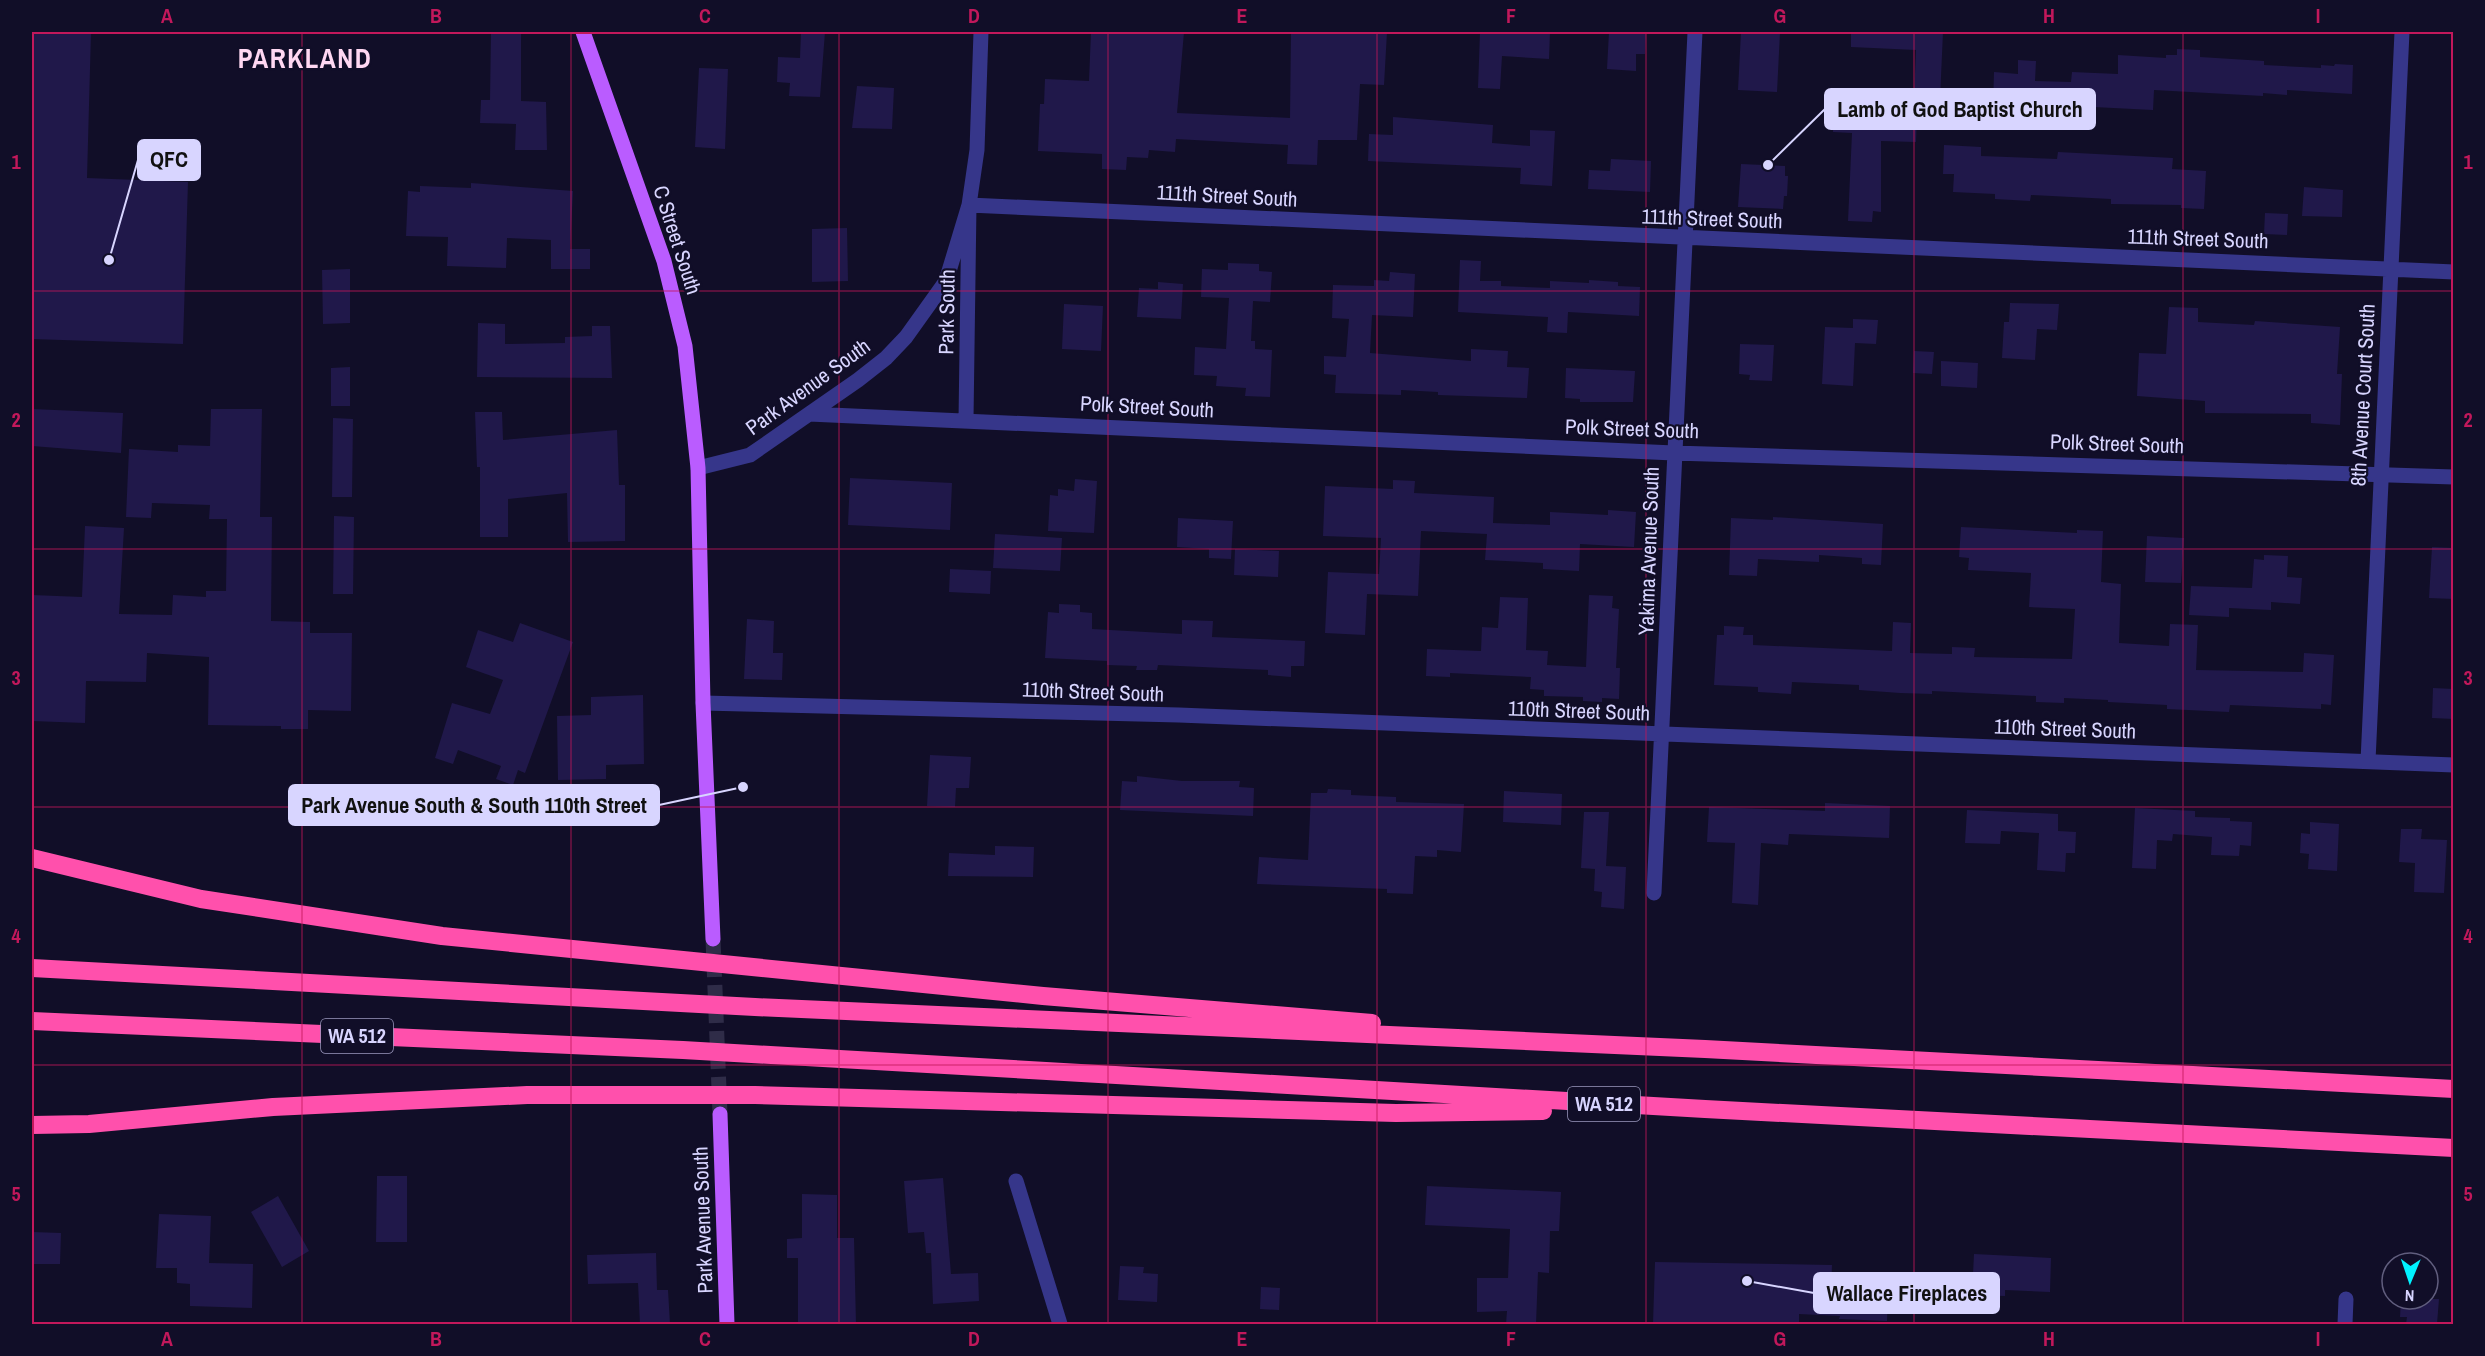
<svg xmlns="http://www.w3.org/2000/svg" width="2485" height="1356" font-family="'Archivo Narrow',sans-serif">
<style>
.building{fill:#20184a}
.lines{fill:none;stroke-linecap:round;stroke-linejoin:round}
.major-tunnel{stroke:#2f2c48;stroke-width:15;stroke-dasharray:15 8;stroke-linecap:butt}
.minor{stroke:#36368a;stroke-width:15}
.major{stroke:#ba5cff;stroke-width:15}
.highway{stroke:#ff50ac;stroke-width:18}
.grid{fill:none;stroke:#c2185b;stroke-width:1.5;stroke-opacity:0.55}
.labels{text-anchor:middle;stroke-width:4.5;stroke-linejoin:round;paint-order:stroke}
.shield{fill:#110e28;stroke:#9c99be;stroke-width:1.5}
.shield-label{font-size:20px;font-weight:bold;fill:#d8d5ff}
.street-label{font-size:21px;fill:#d8d5ff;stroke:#110e28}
.district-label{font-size:27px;font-weight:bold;letter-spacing:1.5px;fill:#ffd7f2;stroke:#110e28}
.leader{fill:none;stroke:#d8d5ff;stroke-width:2}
.callout-dot{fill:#d8d5ff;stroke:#110e28;stroke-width:2}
.callout{fill:#d8d5ff;stroke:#d8d5ff;stroke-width:2}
.callout-label{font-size:22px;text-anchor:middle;font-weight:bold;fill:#111}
.neatline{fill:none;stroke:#c2185b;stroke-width:2}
.grid-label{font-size:20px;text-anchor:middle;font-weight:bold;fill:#c2185b}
</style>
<rect width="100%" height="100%" fill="#110e28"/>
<path class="building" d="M32,32H91L87,178L188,182L183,344L32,339Z
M491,32H521V101L546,102L547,150H515L516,124L480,123L481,100H490Z
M801,32H825L820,97L789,96L790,83L777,82L778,57L800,58Z
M1091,32H1184L1177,113L1290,118L1291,32H1387L1384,85L1360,84L1357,140H1318L1317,165L1287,164L1288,145L1176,139L1175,152L1149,150L1148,158L1127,157L1126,170L1102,169V154L1038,151L1040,104H1044L1045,79L1089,81Z
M1480,32H1550L1549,59L1502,56L1500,89L1478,88Z
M1609,32H1646L1645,54H1636V71L1607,69Z
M1741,32H1780L1777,92L1738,90Z
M1851,32H1943L1940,99L1914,97L1916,50L1851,47Z
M2177,49L2200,50V57L2264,61V65L2321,68V65L2334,66L2335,64L2353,65L2352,94L2287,90V95L2263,93V96L2154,90L2153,110L2034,104V110L1993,107L1994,72L2018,74V60L2036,61L2035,81L2071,82L2072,72L2118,74V55L2166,58V55H2177Z
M699,68L728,69L725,149L695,147Z
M857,86L894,88L892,129L852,128Z
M1834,109L1917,113L1916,142L1881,141V212L1873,211L1872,222L1848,221L1852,133L1833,132Z
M1393,117L1493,125L1492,143L1530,146V130L1555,131L1552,186L1520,184L1521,168L1368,161L1369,134L1393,135Z
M1944,145L1981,147V156L2057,159L2058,152L2173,158L2172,169L2206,171L2204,209L2181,208V205L2111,204V199L2031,195L2030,201L1995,199V194L1953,192L1954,174H1943Z
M1611,159L1651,161L1650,192L1588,189L1589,170L1610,171Z
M1741,164L1785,166V176H1788L1787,196H1784L1783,209L1738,207Z
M471,183L573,191L570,249H590V269H551V240L507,238L506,268L447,266L448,237L406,236L408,191L420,192V186L471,188Z
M2304,187L2343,190L2342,217L2302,216Z
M2265,213L2288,214L2287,235L2264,234Z
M847,228L848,281L812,282V229Z
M1460,260L1481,261L1480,281H1501V286L1550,288V281L1589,283V280L1618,282V286L1640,287L1639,316L1568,312L1567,333L1547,332L1548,317L1458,312Z
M1228,263L1259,264V271L1272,272L1270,302L1253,301L1251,341H1255V349L1272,350L1270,397L1245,396L1246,388L1216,386L1217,376L1194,375L1195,347L1226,349L1229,298L1201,297L1202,269L1228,270Z
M350,269V323L323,324L322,270Z
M1390,272L1415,274L1413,317L1372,315L1370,353L1471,361V349L1508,351L1507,367L1529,368L1527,398L1438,395V392L1401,390V395L1335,393L1336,375L1324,374V356L1346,357L1349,319L1332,318L1333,285L1374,286V280L1389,281Z
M1158,282L1183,284L1181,319L1137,317L1139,288L1158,289Z
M2010,303L2059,304L2057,330L2037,329L2035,360L2002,358L2004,322H2009Z
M1064,304L1103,306L1101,351L1062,349Z
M2169,307L2198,308V322L2254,325L2255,321L2340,327L2337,374H2342L2340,425L2311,423V414L2205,413V401L2137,396L2139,353L2166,354Z
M1853,319L1878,320L1876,344L1855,343L1853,386L1822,384L1825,327L1853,328Z
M478,323L505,324V344L565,343V337L592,336V326H610L612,378L477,377Z
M1740,344L1774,345L1772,381L1749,380L1750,375L1739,374Z
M1914,351L1934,352L1932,374L1913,373Z
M1941,361L1978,363L1977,388L1941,386Z
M350,367V406H331V368Z
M1566,368L1635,371L1633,402H1580V399L1565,398Z
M32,409L123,413L121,453L32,446Z
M211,409H262L260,517H272L271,621L310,622V633H352L351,711L308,710V729H281V726L208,725L209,657L147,653L146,682L86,681L85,723L32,721V595L82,597L85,526L124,528L119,614L172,615L173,595L206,597V591H226L227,519H209L210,505L152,503L151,518L126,517L129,449L178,452V445L210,446Z
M475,412H502L503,440L617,430L619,485H625V541L568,542L567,493L508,499V537H480V467H477Z
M333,418L353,419L352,497H332Z
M850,478L952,483L950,530L848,525Z
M1075,479L1097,481L1094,533L1048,531L1050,495L1058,496V489L1074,491Z
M1393,480L1415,481L1414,493L1494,497L1493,523L1550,525V512L1608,515V510L1636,512L1634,547L1580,544L1579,571L1543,569V563L1485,560L1487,534L1421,531L1418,596L1367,594L1365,635L1325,633L1328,572L1379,574L1381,538L1323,536L1325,486L1393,489Z
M334,516L354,517L353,594H333Z
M1773,517L1883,524L1881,565L1862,564V558L1819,555V562L1758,559L1757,576L1729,575L1731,518L1773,520Z
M1178,518L1233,521L1231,559L1209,558V549L1177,547Z
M1961,527L2077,533V530L2103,531L2101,582L2121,584L2119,643L2169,646L2170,624L2198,625L2196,670L2303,672L2304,653L2334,655L2331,705L2321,704V709L2230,705L2229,712L2167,709V705L2108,702V700L2064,698V703L2036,702V696L1932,691V694L1900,693L1859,690V685L1792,682L1791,694L1758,692V687L1714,685L1717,635H1724V626L1744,627L1743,635H1753V645L1892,651L1893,622L1911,623L1910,653L1952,654V647L1975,648L1974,657L2072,659L2075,609L2029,607L2031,573L1968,570L1969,558L1959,557Z
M995,534L1062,538L1060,571L993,568Z
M2147,536L2184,538L2181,583L2145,582Z
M2432,547L2454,548V599L2429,598Z
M1235,549L1279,551L1278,577L1234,575Z
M2264,555L2288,556L2287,577L2302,578L2300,604L2271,602V610L2229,608V617L2189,615L2191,586L2252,588L2254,559L2264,560Z
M950,569L991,571L990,594L949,592Z
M1589,595L1613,596L1612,608L1619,609L1616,668H1620L1619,699L1602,698V702L1583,701V697L1544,696V690L1530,689L1531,677L1450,673V677L1426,676L1427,649L1481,651L1482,627L1498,628L1500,597L1528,598L1526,650L1548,651L1547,665L1586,667Z
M1059,604L1080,605V612L1092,613V629L1182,634V620L1213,621L1212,637L1305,641L1304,666H1291V677L1268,675V670L1158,665L1157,670H1136L1137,666L1107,665V661L1045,658L1048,612L1059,613Z
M747,619L774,621L773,653H783L782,680L744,679Z
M520,623L573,642L525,773L518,770L513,785L496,779L501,766L458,750L453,764L435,758L452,703L490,714L503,680L466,667L478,630L513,642Z
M2433,688L2454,689V719L2432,718Z
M643,695L644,764L606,765V779L558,780L557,716L591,715V697Z
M930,755L971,757L969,788H956L955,807L927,806Z
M1137,776L1182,781H1240L1239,787L1254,788L1253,816L1120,810L1122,781L1137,782Z
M1328,789L1351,790V795L1396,797V802L1464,804L1461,852L1437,850V857L1415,856L1413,894L1387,893V889L1257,884L1259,857L1308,860L1311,793H1327Z
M1504,791L1562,794L1561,825L1503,822Z
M1825,803L1890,806L1889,838L1789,834L1788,845L1761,843L1758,905L1732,903L1735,843L1707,842L1709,807L1825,811Z
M2135,808L2195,811V817L2230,818V821L2252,822L2251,846L2240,845L2239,856L2211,855L2212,837L2173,834L2172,841L2157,840L2156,869L2132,868Z
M1967,810L2058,814V831L2076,832L2075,853H2066L2065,872L2037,870L2039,833L2001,831L2000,844L1965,843Z
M1584,812H1609L1606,866L1626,867L1624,909L1601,907L1602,892L1594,891L1595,869L1581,868Z
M2310,822L2339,824L2337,871L2308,869L2309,854L2300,853L2301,833L2310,834Z
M2401,829H2422L2421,839L2447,840L2444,893L2414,892L2415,863L2399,862Z
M995,846L1034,847L1033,877L948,876L949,853L995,855Z
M377,1176H407V1242H376Z
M943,1178L951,1274L978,1273L979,1301L933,1304L931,1253H926L924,1232L908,1233L904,1181Z
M1427,1186L1561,1192L1559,1231H1550L1549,1273L1538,1272L1536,1324H1506L1507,1311L1477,1312V1278H1508L1510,1229L1425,1225Z
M802,1194L837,1195V1238H854L856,1324H798V1258H787V1239L802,1238Z
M278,1196L309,1251L282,1267L251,1212Z
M159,1214L211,1216L209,1263L253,1264L252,1308L190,1306V1284L177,1283V1268H156Z
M32,1232L61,1233L60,1264H32Z
M656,1253L657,1290H668L670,1324H640L638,1283L588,1284L587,1255Z
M1974,1254L2051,1258L2050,1292L2005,1290V1296L1972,1295Z
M1655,1262L1832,1265L1831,1292L1888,1293L1887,1321L1839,1319L1840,1316L1799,1314V1324H1653Z
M1120,1266L1144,1267L1143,1273L1158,1274L1157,1302L1118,1300Z
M1261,1287L1280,1288L1279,1310L1260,1309Z
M2401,1299H2439L2437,1324H2406L2407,1317H2400Z"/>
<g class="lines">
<path class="major-tunnel" d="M713,939L720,1114"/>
<path class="minor" d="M809,414L1674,453L2454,477
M966,420L969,205L2454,272
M698,468L750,455L858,380L886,358L906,337L946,281L969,205L977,150L981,32
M703,703L1179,715L2454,765
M2368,761L2402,32
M1654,893L1695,32
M1016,1181L1060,1324
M2345,1324L2346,1299"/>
<path class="major" d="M583,32L664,261L685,346L698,468L703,703L713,939
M720,1114L727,1324"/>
<path class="highway" d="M32,858L201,899L442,936L1043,996L1372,1023
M32,968L755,1007L1705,1049L2454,1089
M32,1021L683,1050L1705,1109L2454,1148
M32,1125L89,1124L273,1107L527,1095H755L1396,1113L1543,1111"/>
</g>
<path class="grid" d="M302,32V1324M571,32V1324M839,32V1324M1108,32V1324M1377,32V1324M1646,32V1324M1914,32V1324M2183,32V1324M32,291H2454M32,549H2454M32,807H2454M32,1065H2454"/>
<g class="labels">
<g class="shield">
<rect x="321" y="1019" width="72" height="34" rx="4.5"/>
<rect x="1568" y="1087" width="72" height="34" rx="4.5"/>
</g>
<g class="shield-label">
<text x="357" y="1043">WA 512</text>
<text x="1604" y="1111">WA 512</text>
</g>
<g class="street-label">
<text transform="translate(1227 196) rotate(3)" y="7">111th Street South</text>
<text transform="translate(1712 219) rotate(2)" y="7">111th Street South</text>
<text transform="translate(2198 239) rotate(2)" y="7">111th Street South</text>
<text transform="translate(677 240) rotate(72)" y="7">C Street South</text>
<text transform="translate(947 312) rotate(-89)" y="7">Park South</text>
<text transform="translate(808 387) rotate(-36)" y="7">Park Avenue South</text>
<text transform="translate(2363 395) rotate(-87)" y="7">8th Avenue Court South</text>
<text transform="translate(1147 407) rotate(3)" y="7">Polk Street South</text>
<text transform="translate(1632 429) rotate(2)" y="7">Polk Street South</text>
<text transform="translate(2117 444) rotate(2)" y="7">Polk Street South</text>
<text transform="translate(1649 551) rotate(-88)" y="7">Yakima Avenue South</text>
<text transform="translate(1093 692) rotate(2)" y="7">110th Street South</text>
<text transform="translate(1579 711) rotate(2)" y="7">110th Street South</text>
<text transform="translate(2065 729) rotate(2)" y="7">110th Street South</text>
<text transform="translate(703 1220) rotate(-92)" y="7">Park Avenue South</text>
</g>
<g class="district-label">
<text x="305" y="68">PARKLAND</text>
</g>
</g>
<path class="leader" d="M1768 165L1825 109M109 260L138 160M743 787L659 805M1747 1281L1814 1293"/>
<g class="callout-dot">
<circle cx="1768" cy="165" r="6"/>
<circle cx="109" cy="260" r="6"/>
<circle cx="743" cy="787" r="6"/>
<circle cx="1747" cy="1281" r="6"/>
</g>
<g class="callout">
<rect x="1825" y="89" width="270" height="40" rx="6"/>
<rect x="138" y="140" width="62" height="40" rx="6"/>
<rect x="289" y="785" width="370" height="40" rx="6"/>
<rect x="1814" y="1273" width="185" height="40" rx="6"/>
</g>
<g class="callout-label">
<text x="1960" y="117">Lamb of God Baptist Church</text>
<text x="169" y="167">QFC</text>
<text x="474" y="813">Park Avenue South &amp; South 110th Street</text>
<text x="1907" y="1301">Wallace Fireplaces</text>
</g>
<rect width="2485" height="1356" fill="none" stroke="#110e28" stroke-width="66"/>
<g transform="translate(2410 1281) rotate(182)"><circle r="28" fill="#110e28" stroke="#615e7e" stroke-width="1.5"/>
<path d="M0-4.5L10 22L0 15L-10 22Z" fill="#01f2ff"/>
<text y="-9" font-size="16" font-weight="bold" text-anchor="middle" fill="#d8d5ff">N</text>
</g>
<rect x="33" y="33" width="2419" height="1290" class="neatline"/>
<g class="grid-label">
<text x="167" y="23">A</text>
<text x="436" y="23">B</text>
<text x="705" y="23">C</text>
<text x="974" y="23">D</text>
<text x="1242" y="23">E</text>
<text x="1511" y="23">F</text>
<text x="1780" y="23">G</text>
<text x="2049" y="23">H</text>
<text x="2318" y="23">I</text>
<text x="16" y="169">1</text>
<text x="2468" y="169">1</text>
<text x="16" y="427">2</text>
<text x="2468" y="427">2</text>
<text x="16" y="685">3</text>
<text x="2468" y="685">3</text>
<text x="16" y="943">4</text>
<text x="2468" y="943">4</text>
<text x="16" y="1201">5</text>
<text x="2468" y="1201">5</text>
<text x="167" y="1346">A</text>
<text x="436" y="1346">B</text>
<text x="705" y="1346">C</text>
<text x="974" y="1346">D</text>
<text x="1242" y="1346">E</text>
<text x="1511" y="1346">F</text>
<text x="1780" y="1346">G</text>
<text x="2049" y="1346">H</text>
<text x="2318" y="1346">I</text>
</g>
</svg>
